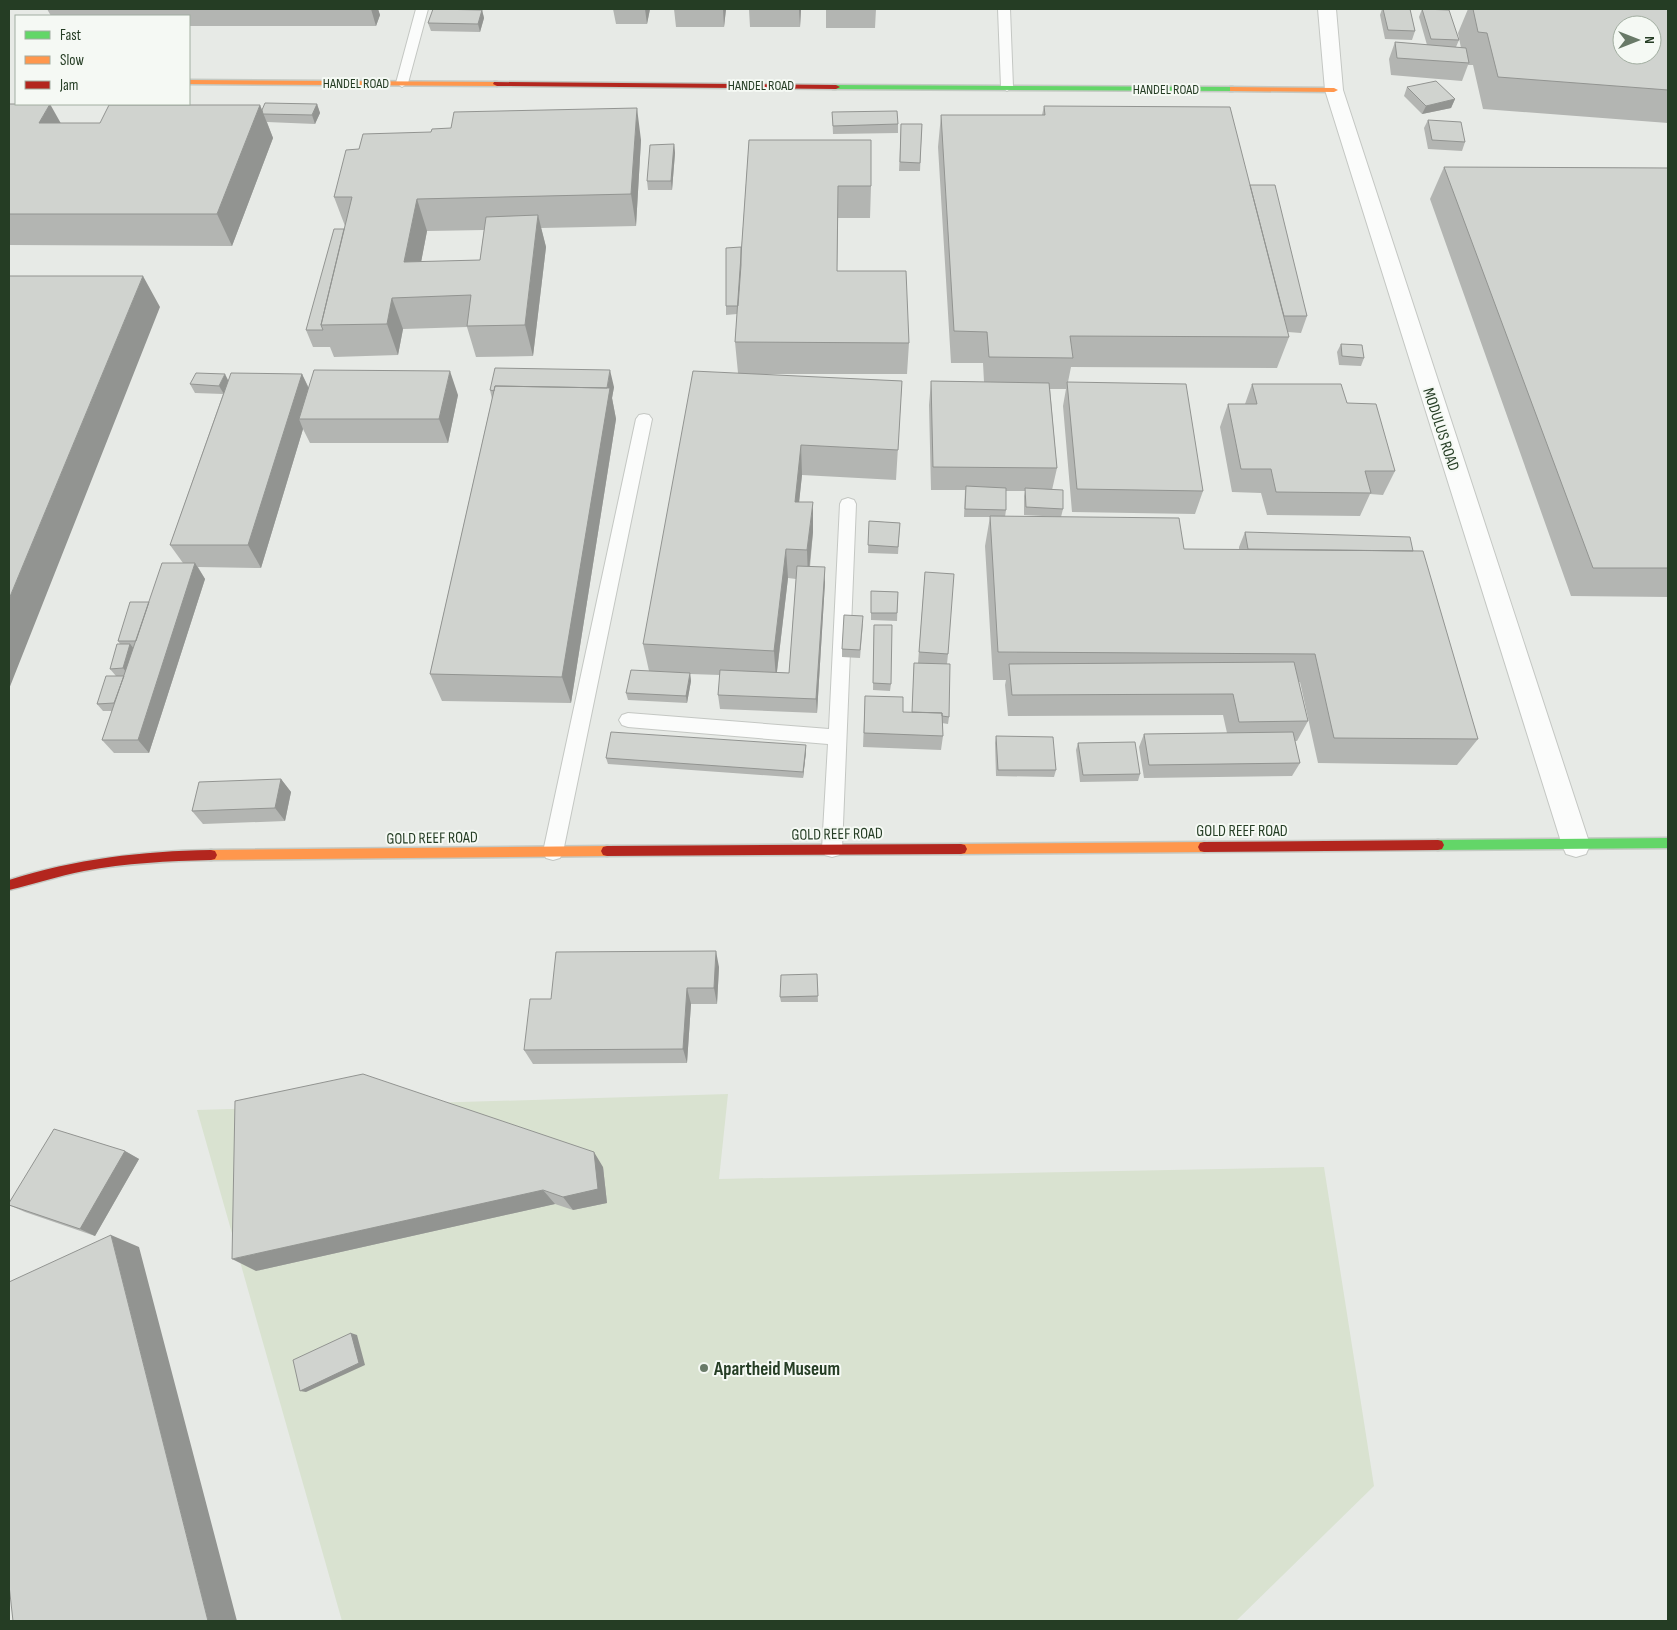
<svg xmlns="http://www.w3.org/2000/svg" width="1677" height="1630" font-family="'Sofia Sans Condensed',sans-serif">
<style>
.green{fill:#d9e2d0}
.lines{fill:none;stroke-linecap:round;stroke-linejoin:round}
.lane-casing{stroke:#c4c7c3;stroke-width:2}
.street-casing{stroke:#c4c7c3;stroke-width:2}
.fast-casing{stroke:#c4c9c3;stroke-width:3}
.slow-casing{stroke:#c4c9c3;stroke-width:3}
.jam-casing{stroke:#c4c9c3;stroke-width:3}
.lane{fill:#fbfcfb;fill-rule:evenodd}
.street{fill:#fbfcfb;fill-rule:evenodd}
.fast{fill:#63d668;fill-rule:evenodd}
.slow{fill:#ff974d;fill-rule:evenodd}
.jam{fill:#b3261e;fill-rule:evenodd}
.wall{fill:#b3b5b2;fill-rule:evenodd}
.shaded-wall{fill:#929491}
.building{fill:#d0d3cf;stroke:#929491;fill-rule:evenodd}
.poi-dot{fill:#697a68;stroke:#f5f9f4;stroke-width:2}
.labels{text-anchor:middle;stroke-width:4;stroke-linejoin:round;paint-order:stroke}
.far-street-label{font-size:14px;fill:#253d24;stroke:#f5f9f4}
.street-label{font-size:16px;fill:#253d24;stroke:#f5f9f4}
.near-poi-label{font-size:19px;font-weight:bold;fill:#253d24;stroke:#f5f9f4;text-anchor:start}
</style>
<rect width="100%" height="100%" fill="#e7eae6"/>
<path class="green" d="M728,1094L719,1179L1324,1167L1374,1486L1236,1621H342L197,1110Z"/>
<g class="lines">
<g class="lane-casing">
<path id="lane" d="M416,9H428L408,83L402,87L396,83Z
M998,9H1010L1013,87L1007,91L1001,87Z
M644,414L649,415L652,419L563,852L560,858L553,860L546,858L543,852L636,419L639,415Z
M848,498L854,500L856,504L842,849L839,855L832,857L825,855L822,849L828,744L628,727L622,725L619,720L622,715L628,713L829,729L840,504L842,500Z"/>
</g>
<g class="street-casing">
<path id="street" d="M1318,9H1336L1343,90L1590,845L1586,854L1576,857L1566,854L1562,845L1325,90Z"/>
</g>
<g class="fast-casing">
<path id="fast" d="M833,85L1233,87L1237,89L1233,91L836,89H833Z
M1668,838V848L1438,850L1434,849L1432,845L1434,841L1438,840Z"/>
</g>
<g class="slow-casing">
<path id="slow" d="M189,80L497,82L501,84L497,86L189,84Z
M1230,87L1334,88L1338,90L1334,92L1233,91H1230Z
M1204,842L1208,843L1210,847L1208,851L1204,852L961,854L957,853L955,849L957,845L961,844Z
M607,846L611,847L613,851L611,855L607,856L211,860L207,859L205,855L207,851L211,850Z"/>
</g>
<g class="jam-casing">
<path id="jam" d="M494,82L836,85L840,87L836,89L497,86L493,84Z
M1438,840L1442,841L1444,845L1442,849L1438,850L1204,852L1200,851L1198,847L1200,843L1204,842Z
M961,844L965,845L967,849L965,853L961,854L607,856L603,855L601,851L603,847L607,846Z
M211,850L215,851L217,855L215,859L211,860C168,861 126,863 84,871C58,876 34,884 9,890V880C75,859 142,851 211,850Z"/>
</g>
<use href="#lane" class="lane"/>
<use href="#street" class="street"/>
<use href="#fast" class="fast"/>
<use href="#slow" class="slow"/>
<use href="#jam" class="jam"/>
</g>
<path class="wall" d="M47,9H378L380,15L376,26H189V16H51Z
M613,9H650L647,24H616Z
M674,9H726L724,27H676Z
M749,9H801L800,27H750Z
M826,9H876L875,28H826Z
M1382,9H1410L1415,31L1412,40L1385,39L1380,15Z
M1422,9L1459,40L1456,47L1461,48L1458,33L1468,9H1668V123L1483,109L1473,65H1468L1462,81L1391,75L1389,59L1395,42L1427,45L1419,17Z
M482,10L484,18L480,32L431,31L428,23Z
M1407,87L1455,99L1451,108L1422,114L1404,96Z
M9,104L60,123H100L260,105L262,110L317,104L320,113L315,124L267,122L273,138L232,246L9,245Z
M1044,106L1250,185L1307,316L1301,333L1288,332L1289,337L1277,368L1071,367L1068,382L1203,491L1195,514L1072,512L1063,406L1066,389H1050L1057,468L1052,490L1063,509L1061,517L1024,515V496L1025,491H1006V510L1005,517L1184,549H1239V547L1245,532L1413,551L1478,739L1457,765L1318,763L1300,682H1299L1308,721L1297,741H1295L1300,763L1292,776L1144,778L1139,747L1144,734L1227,733L1223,715L1008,716L1005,685L1006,680H993L985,546L990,517H964L965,490H931L929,405L931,381L984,382L983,363H951L938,147L941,115H1042Z
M832,112L898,124V133L833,134Z
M1428,120L1465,142L1462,151L1428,149L1424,128Z
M901,124H922L920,171H899Z
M641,140L636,226L541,228L546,247L533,356L476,357L467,327L403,329L398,355L334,357L330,347H313L306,330L345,226L334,197ZM484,230L480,260L421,262L427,231Z
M749,140L871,186L870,218H838L837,271L909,343L907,374H747L902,381L896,480L802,475L799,502L813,532L810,567L825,582L817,713L720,709L718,695L720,675L690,674L691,681L687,703L628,700L626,693L649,671L643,644L738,373L735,342L737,314L726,315V306L741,255ZM788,578L796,579L789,673L777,672Z
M674,144L675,153L672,190H648L647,181Z
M1444,167L1668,168V597L1571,596L1430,199Z
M1341,344L1364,358L1361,366L1339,365L1337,352Z
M302,374L309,388L458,395L448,443H310L303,429L261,568L198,567L205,579L149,753H114L102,740L112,711H103L97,704L116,676L110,669L120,644L118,641L149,602L183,563L170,545L223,394L195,393L190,384Z
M1252,384L1347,403L1395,471L1383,495L1370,494L1360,516L1267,515L1261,493L1232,492L1220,427L1228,404H1245Z
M614,387L612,398L616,419L571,703L442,701L430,674L492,399L490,390Z
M869,521L900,523L898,554L868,553Z
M925,572L948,654L947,664L949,717L948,724L942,723L943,736L941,750L863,747L865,696L903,712H912L914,663H918Z
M871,591L898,592L897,621L871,620Z
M863,623L860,658L842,657V649Z
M874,625L891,684L890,691L873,690Z
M996,736L1056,770L1054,777L996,776L995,743Z
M1078,743L1140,774L1138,781L1080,782L1076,750Z
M806,745V752L803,778L608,764L606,758Z
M281,779L291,792L285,821L203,824L192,811Z
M719,967L717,1004H691L687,1063L533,1064L524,1050L551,999Z
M817,974L818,1002H781L780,997Z
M125,1151L139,1159L95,1236L25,1212L9,1205Z
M603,1167L607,1203L573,1210L555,1204L256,1271Z"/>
<path class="shaded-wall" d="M371,9H378L380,15L376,26Z
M645,9H650L647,24Z
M723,9H726L724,27Z
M799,9H801L800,27Z
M482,10L484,18L480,32L478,24Z
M1455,99L1451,108L1422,114L1426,106Z
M50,104L68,136L39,123Z
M317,104L320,113L315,124L312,115Z
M260,105L273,138L232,246L217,214Z
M637,108L641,140L636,226L631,194Z
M674,144L675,153L672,190L671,181Z
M417,199L427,231L415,294L404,262Z
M538,215L546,247L533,356L525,325Z
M143,276L160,307L9,689V599Z
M392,298L403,329L398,355L387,324Z
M610,370L614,387L612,398L616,419L571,703L562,677Z
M450,371L458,395L448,443L439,419Z
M225,374L229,382L224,394L219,386Z
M302,374L313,398L299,419L303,429L261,568L248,545Z
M801,445L802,475L796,531L795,502Z
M813,502V532L808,579L807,550Z
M786,549L788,578L776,679L774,651Z
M195,563L205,579L149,753L138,740Z
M825,567V582L817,713L816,699Z
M130,644L136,651L129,676L123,668Z
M690,673L691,681L687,703L686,696Z
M806,745V752L803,778V772Z
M281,779L291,792L285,821L275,808Z
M716,951L719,967L717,1004L714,988Z
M687,988L691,1004L687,1063L683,1049Z
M125,1151L139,1159L95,1236L80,1229Z
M594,1152L603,1167L607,1203L573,1210L563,1197Z
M543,1190L555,1204L256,1271L232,1259Z
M111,1235L139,1247L237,1621H208Z
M351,1333L357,1335L365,1365L306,1392L300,1391Z"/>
<path class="building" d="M433,9L482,10L478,24L428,23Z
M1383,9H1410L1415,31L1388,30Z
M1422,9L1449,10L1459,40L1431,39Z
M1473,9H1668V90L1498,77L1487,33L1478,32ZM1622,25H1652V55H1622Z
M1395,42L1466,48L1469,63L1397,58Z
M1436,81L1455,99L1426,106L1407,87Z
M265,103L317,104L312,115L263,114L262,110Z
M9,104H50L39,123H100L109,105H260L217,214H9Z
M1044,106L1230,107L1289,337L1070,336L1073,358L989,357L987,332L954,331L941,115H1045Z
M637,108L631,194L417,199L404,262L480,260L486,217L538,215L525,325L467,326L471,295L392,298L387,324L321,325L352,197H334L346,150L359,149L363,134L431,132L432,129L451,128L454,112Z
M897,111L898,124L833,126L832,112Z
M1428,120L1461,122L1465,142L1432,140Z
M901,124H922L920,163L900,162Z
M749,140H871V186H838L837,271H906L909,343L735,342Z
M674,144L671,181H647L650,145Z
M1444,167L1668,168V568H1593Z
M1250,185H1275L1307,316H1284Z
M334,229H344L321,325L323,330H306Z
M741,247V265L738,306H726V248Z
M9,276H143L9,599Z
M1341,344L1362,345L1364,358L1342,356Z
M495,368L610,370L607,388L495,386L494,391L490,390Z
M314,370L450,371L439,419H299Z
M693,371L902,381L898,450L801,445L795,502H813L807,550L786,549L774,651L643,644Z
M196,373L225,374L219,386L190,384Z
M231,373L302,374L248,545H170Z
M931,381L1049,383L1057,468L933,467Z
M1067,382L1186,384L1203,491L1077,489Z
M1252,384H1341L1347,403L1376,404L1395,471H1365L1371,493L1276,492L1271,469H1241L1228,404H1257Z
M495,386L610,388L562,677L430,674Z
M966,486L1006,488V510L965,509Z
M1025,488L1063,490V509L1026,507Z
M990,516L1179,518L1184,549L1423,551L1478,739L1334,738L1315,654L998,652Z
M869,521L900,523L898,547L868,545Z
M1245,532L1410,537L1413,551L1248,549Z
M162,563H195L138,740H102Z
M797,566L825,567L816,699L718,695L720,670L789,673Z
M925,572L954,574L948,654L919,652Z
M871,591L898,592L897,613H871Z
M130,602H149L136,641H118Z
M844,615L863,616L860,650L842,649Z
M874,625H892L891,684L873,683Z
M117,644H130L123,668L110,669Z
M1294,662L1308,721L1239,722L1233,694L1012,695L1009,664Z
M914,663L950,664L949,717L942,716V713L912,712Z
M631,670L690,673L686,696L626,693Z
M106,676H124L114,703L97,704Z
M865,696L903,697V712L942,713L943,736L864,733Z
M611,732L806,745L803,772L606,758Z
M1293,732L1300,763L1149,765L1144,734Z
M996,736L1053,737L1056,770H998Z
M1135,742L1140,774L1083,775L1078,743Z
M281,779L275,808L192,811L199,782Z
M716,951L714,988H687L683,1049L524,1050L530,999H551L556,952Z
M817,974L818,996L780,997L781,975Z
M363,1074L594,1152L598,1189L563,1197L543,1190L232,1259L235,1101Z
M54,1129L125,1151L80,1229L9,1205V1203Z
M111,1235L208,1621H13L9,1585V1282Z
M351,1333L359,1363L300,1391L293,1360Z"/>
<circle class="poi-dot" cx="704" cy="1368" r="5"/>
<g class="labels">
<g class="far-street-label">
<text x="356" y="88">HANDEL ROAD</text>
<text x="761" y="90">HANDEL ROAD</text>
<text x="1166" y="94">HANDEL ROAD</text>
</g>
<g class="street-label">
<text transform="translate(1442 429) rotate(72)" y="6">MODULUS ROAD</text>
<text x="1242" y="836">GOLD REEF ROAD</text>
<text transform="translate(837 833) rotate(-1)" y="6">GOLD REEF ROAD</text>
<text transform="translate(432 837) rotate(-1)" y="6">GOLD REEF ROAD</text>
</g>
<g class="near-poi-label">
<text x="714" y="1375">Apartheid Museum</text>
</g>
</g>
<rect width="1677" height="1630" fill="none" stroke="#253d24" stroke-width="20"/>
<rect x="15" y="15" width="175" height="90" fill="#f5f9f4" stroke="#a2aea1"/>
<rect x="25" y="31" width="25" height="8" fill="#63d668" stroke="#a2aea1"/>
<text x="60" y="40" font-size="15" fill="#253d24">Fast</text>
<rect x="25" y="56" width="25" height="8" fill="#ff974d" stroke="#a2aea1"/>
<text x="60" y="65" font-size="15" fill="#253d24">Slow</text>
<rect x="25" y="81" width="25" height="8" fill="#b3261e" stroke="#a2aea1"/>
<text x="60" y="90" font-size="15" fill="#253d24">Jam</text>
<g transform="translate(1637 40) rotate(90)"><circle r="24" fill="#f5f9f4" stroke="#a2aea1"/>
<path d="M0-4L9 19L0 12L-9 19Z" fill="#697a68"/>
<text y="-8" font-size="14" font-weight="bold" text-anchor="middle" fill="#253d24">N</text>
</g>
</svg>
